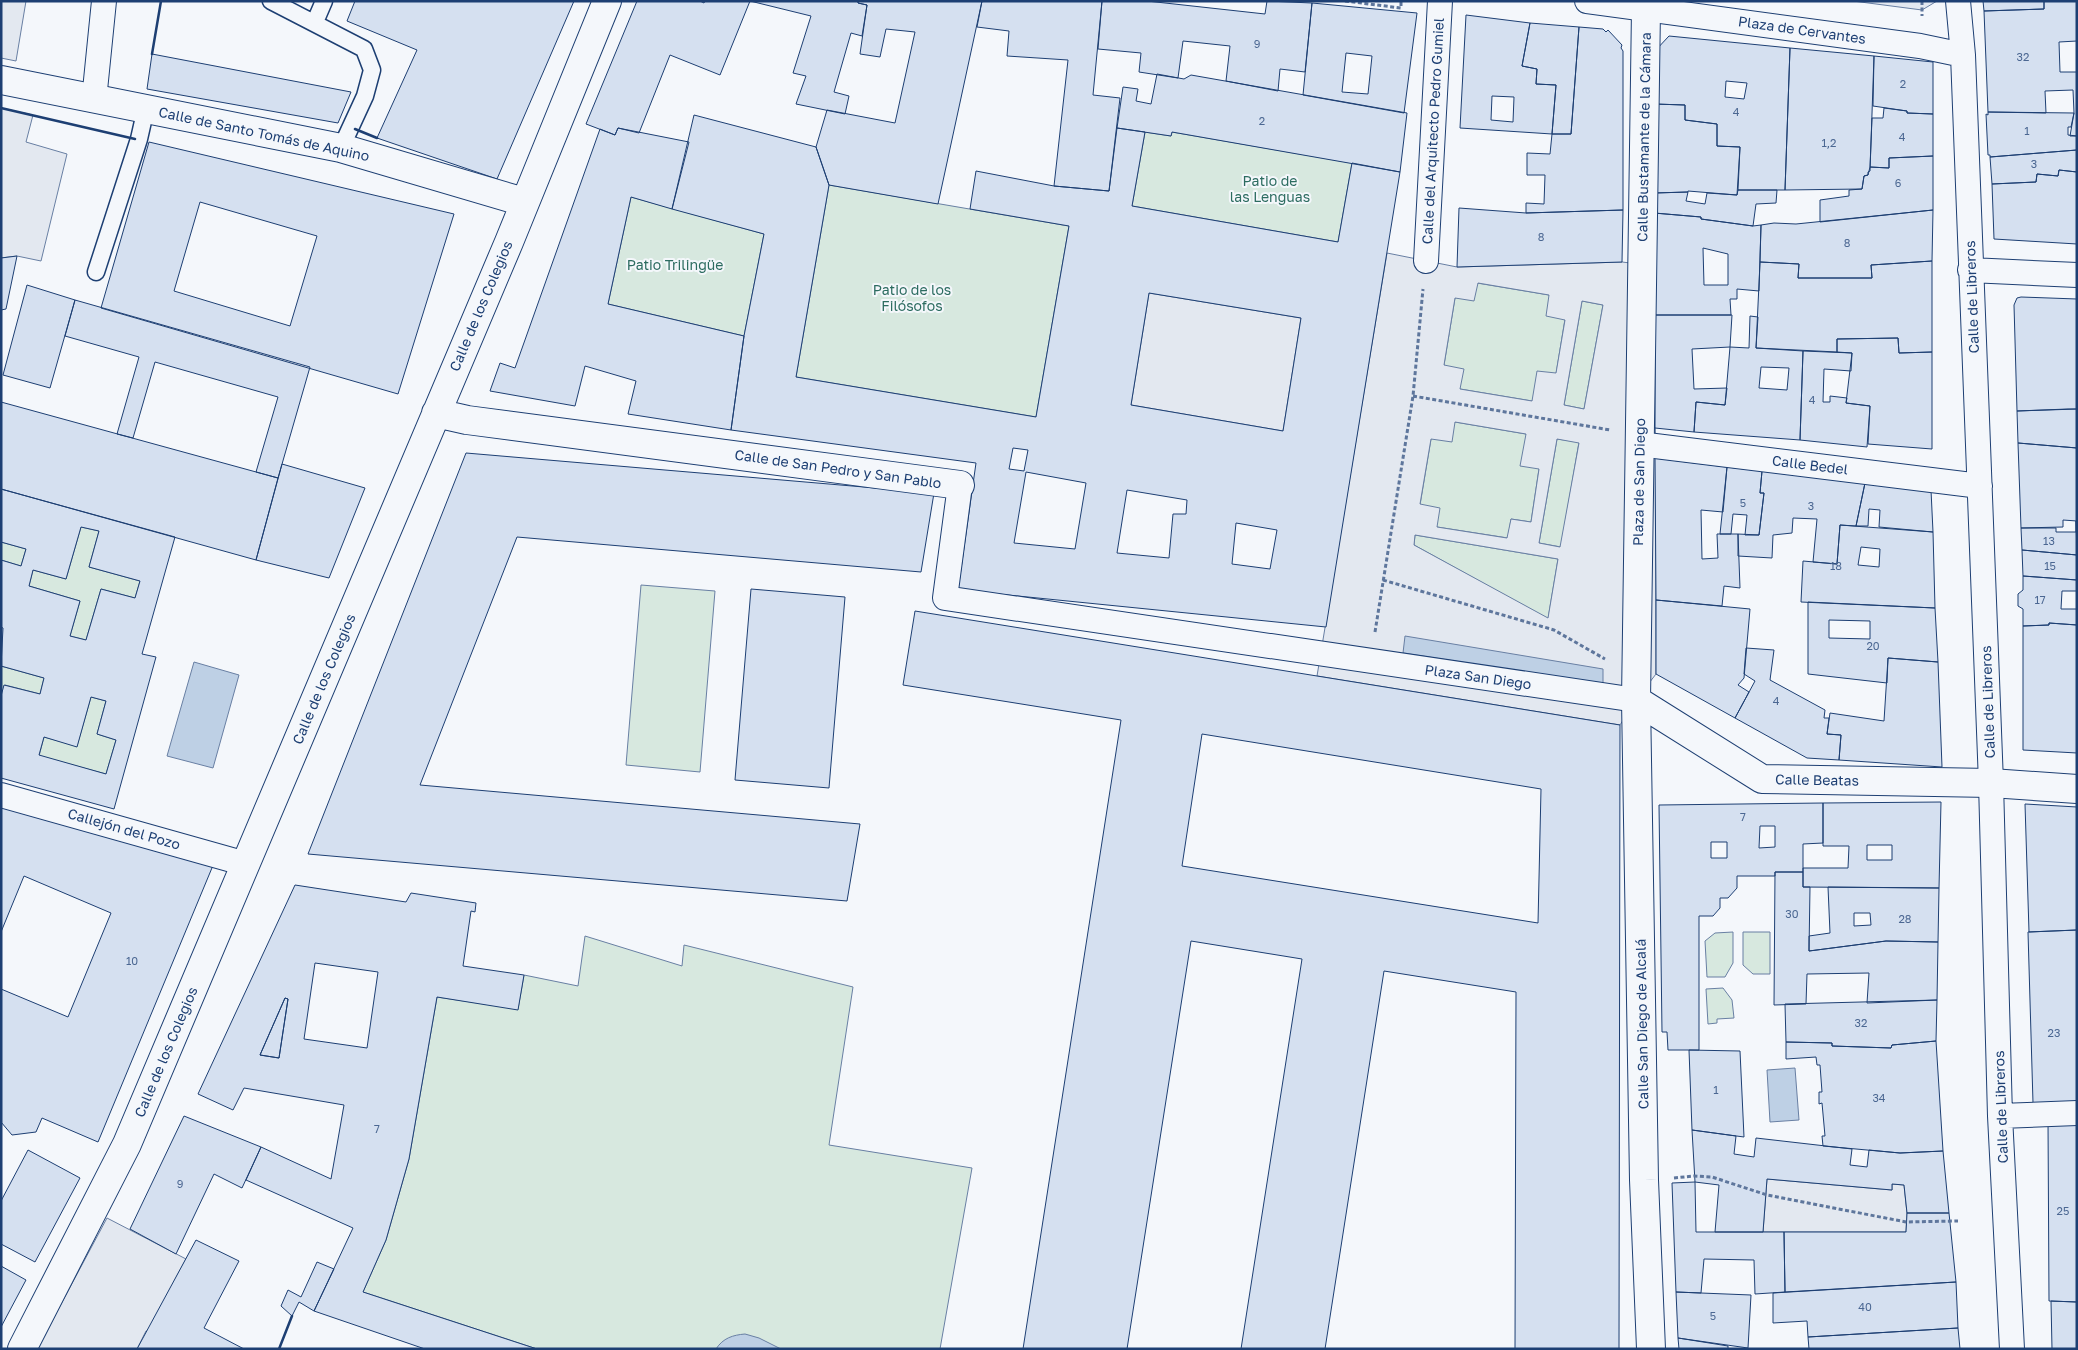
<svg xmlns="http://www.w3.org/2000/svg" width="2078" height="1350" font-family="'Golos Text',sans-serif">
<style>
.green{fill:#d7e8df;stroke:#687fa3}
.parking{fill:#e3e8f0;stroke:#687fa3;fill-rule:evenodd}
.water{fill:#bed0e5;stroke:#687fa3}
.building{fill:#d5e0f0;stroke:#1d3f73;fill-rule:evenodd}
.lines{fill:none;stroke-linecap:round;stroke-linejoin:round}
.service-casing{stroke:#1d3f73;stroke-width:19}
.pedestrian-casing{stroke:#1d3f73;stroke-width:26}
.minor-casing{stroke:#1d3f73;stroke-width:30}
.path{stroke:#5e769c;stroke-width:3;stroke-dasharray:4 2.5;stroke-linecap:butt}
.service{stroke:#f4f7fb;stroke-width:16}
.pedestrian{stroke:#f4f7fb;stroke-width:24}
.minor{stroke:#f4f7fb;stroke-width:28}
.wall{stroke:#1d3f73;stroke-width:2.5}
.labels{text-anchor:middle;stroke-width:4;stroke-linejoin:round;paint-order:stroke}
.number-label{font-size:11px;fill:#4b6792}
.street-label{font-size:14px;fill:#1d3f73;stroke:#f4f7fb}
.park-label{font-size:14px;fill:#2c6c60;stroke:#f4f7fb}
</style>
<rect width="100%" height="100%" fill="#f4f7fb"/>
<path class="green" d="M1145,132L1171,136L1172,132L1352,163L1338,242L1132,206Z
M829,185L1069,226L1036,417L796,377Z
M631,197L764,234L744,336L608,304Z
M1477,283L1549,295L1565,319L1556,374L1532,401L1460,389L1444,365L1455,298Z
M1582,301L1603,305L1584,409L1564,405Z
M1455,422L1526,434L1539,469L1531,522L1511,519L1508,538L1437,527L1420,505L1431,439Z
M1557,439L1579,442L1561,547L1539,543Z
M81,527L99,531L89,567L140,581L135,598L101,589L86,640L70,636L80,601L29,586L33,570L66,579Z
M1415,535L1558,559L1548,619L1414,545Z
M1,542L26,549L21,566L1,560Z
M641,585L715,591L700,772L626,765Z
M1,666L44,678L40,694L5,685L1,696Z
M91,697L106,701L97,734L116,740L106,774L39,756L44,737L77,746Z
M1733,932V963L1725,977H1707L1705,941L1715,933Z
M1743,932H1770V974H1753L1743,965Z
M585,936L682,966L684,945L853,987L829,1145L972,1168L940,1349H537L363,1292L386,1240L409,1159L437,997L518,1009L524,975L578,986Z
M1723,988L1732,1000L1734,1018L1717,1019V1023L1708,1024L1706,989Z"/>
<path class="parking" d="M1,1H26L16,61L1,58Z
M1853,1H1937L1922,10Z
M1,108L33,115L26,142L67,154L41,261L17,256L1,258Z
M1387,253L1457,267L1622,262L1655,266L1656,674L1636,700L1620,725L1317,676ZM1478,283L1549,295L1546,316L1565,320L1556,373L1537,371L1532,401L1460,389L1464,369L1444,365L1455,298L1474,301ZM1582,301L1603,305L1584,409L1564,405ZM1455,422L1526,434L1520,466L1539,469L1531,522L1511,519L1507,538L1437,527L1440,508L1420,504L1431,439L1452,442ZM1557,439L1579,443L1560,547L1539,543ZM1415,535L1558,559L1548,618L1414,545Z
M1149,293L1301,318L1283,431L1131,405Z
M1767,1179L1892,1190V1184L1904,1185L1907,1213L1906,1232H1763Z
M107,1218L186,1259L148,1331H146L137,1349H37Z"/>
<path class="water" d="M1405,636L1603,669V684L1403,653Z
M194,662L239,675L213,768L167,756Z
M1795,1068L1799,1120L1770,1122L1767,1070Z
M745,1334L759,1338L781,1349H716C723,1338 733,1335 745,1334Z"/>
<path class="building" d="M355,1H574L497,179L377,138L417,50L347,21Z
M637,1H700L704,3L705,1H750L720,75L670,55L639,133L618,128L615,135L586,124Z
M858,1H982L938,204L829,185L816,147L827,110L895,123L915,32L886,29L880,57L860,54L867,5L858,3Z
M858,1V3L867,5L862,36L851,33L834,92L849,96L845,114L796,104L806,76L793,73L811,16L750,1Z
M982,1H1102L1093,95L1120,98L1109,191L1054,186L1068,60L1007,56L1009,31L977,27Z
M1102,1H1147L1265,14L1267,1L1312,3L1305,72L1280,69L1278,91L1226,81L1230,46L1183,41L1178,78L1139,72L1141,53L1098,49Z
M1983,1H2044V9L1984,11Z
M2044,1H2077V41L2059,42L2060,72H2077V136H2070L2074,113L2073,90L2045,91L2046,113L1988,112L1984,11L2044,9Z
M1312,3L1417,13L1404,113L1303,95ZM1346,53L1372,56L1368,94L1342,92Z
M1466,15L1530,23L1522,66L1537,69L1536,84L1556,85L1552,134L1460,128ZM1492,96L1514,97L1513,122L1491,120Z
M1530,23L1579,27L1571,134H1552L1556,85L1536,84L1537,69L1522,66Z
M1579,27L1603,29L1606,32L1608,30L1622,45L1621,48L1623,51V210L1526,213V203L1544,204L1545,175H1527V153L1550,154L1552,134H1571Z
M1669,36L1790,48L1785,190H1738L1740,147L1717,146V124L1685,120V105L1654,104V52ZM1726,81L1747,83L1744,99L1725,97Z
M1790,48L1874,56L1870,171L1868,172V175L1864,176L1862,189L1785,190Z
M152,54L351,92L338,123L147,89Z
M1874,56L1933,62V114L1907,113V111L1873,106Z
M1157,74L1184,79L1191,75L1407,113L1400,172L1172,132L1171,136L1117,128L1123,87L1138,89L1136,101L1151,104Z
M1654,104L1685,105V120L1717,124V146L1740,147L1737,195L1688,191V192L1654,193Z
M1884,108L1907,111V113L1933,114V156L1889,158V168L1870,167L1872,118H1883Z
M1988,112L2074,113L2071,127H2068V135L2077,136V150L1990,157V155H1988L1986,114L1988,115Z
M694,115L816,147L829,185L796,377L1036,417L1069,226L970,209L976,171L1054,186L1109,191L1117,128L1145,132L1132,206L1338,242L1352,163L1400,172L1326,627L958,590L976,463L731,430L744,336L764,234L672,209ZM1149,293L1301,318L1283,431L1131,405ZM1013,448L1028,450L1024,471L1009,469ZM1026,472L1086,483L1075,549L1014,543ZM1127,490L1187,500L1186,514H1173L1169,558L1117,553ZM1236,523L1277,530L1270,569L1232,564Z
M618,128L689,142L672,209L631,197L608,304L744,336L731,430L628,414L636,381L585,366L575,406L490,391L500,363L515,368L600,129L615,135Z
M149,142L454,214L398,394L101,308ZM200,202L317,236L290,326L174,291Z
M2077,150V172L2059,170L2058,176L2037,174L2036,182L1992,184L1990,157Z
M1933,156V210L1820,222V200L1849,196V190L1862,189L1864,176L1868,175L1870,167L1889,168V158Z
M2059,170L2077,172V244L1994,239L1992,184L2036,182L2037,174L2058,176Z
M1738,190H1777L1776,203L1756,204L1753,226L1701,219V217L1654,213V193L1688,192L1686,201L1705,204L1707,193L1737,195Z
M1459,208L1526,213L1623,210L1622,262L1457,267Z
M1933,210L1932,261L1871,265L1872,278H1798L1799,264L1760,262L1761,225L1774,223L1796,224Z
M1654,213L1701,217V219L1753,226L1761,225L1759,291L1737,289V299H1730L1731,315H1655ZM1703,248L1728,254V285H1704Z
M17,256L6,309L1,310V258Z
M1932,261V352L1899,353L1898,338L1837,339V352L1756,348L1760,262L1799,264L1798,278H1872L1871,265Z
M27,285L75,300L50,388L3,375Z
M2021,297L2077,299V409L2017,411L2014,305L2017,298Z
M75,300L310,367L278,478L256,472L278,397L155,362L133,438L117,434L139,357L65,336Z
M1655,315H1732L1730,347L1692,349L1694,389L1727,388L1725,405L1696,402L1694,432L1655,428Z
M1750,316L1758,317L1756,348L1803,351L1800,440L1694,432L1696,402L1725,405L1730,347L1749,348ZM1761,367L1789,368L1787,390L1759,388Z
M1898,338L1899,353L1932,352V449L1868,444L1870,406L1846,403L1852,353L1837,352V339Z
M1803,351L1852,353L1851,371L1824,369L1823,402H1830V396L1847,398L1846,403L1870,406L1867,447L1800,440Z
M1,402L278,478L256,560L1,489Z
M2068,409H2077V448L2018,443L2017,411Z
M2018,443L2077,448V521L2063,520V527L2021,528Z
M466,453L934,493L921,572L517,537L420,785L860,824L847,901L308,854Z
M1655,458L1727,467L1723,512L1701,510L1702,559L1718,558L1717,534H1738L1740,588L1724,586L1722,606L1656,600Z
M282,464L365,488L329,578L256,560Z
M1727,467L1762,471L1760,493H1764L1759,535H1745L1747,515L1733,514L1731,534H1720Z
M1762,471L1865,483L1856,526L1840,525L1837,564L1813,562L1817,519L1793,518L1792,533L1773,535L1772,558L1738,556V534L1759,535L1764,493H1760Z
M1865,483L1931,490L1933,532L1879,527L1880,510L1869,509L1868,526H1856Z
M1,489L175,537L142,654L156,657L114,809L1,778V696L4,685L40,694L44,678L1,666L3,628L1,627V560L21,566L26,549L1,542ZM81,527L99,531L89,567L140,581L135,598L101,589L86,640L70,636L80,601L29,586L33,570L66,579ZM91,697L106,701L97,734L116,740L106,774L39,755L44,737L77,747Z
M2076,521L2077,555L2022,550L2021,528H2056V532H2076Z
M1840,525L1933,532L1935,608L1801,602L1803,561L1837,564ZM1861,547L1880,549L1879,567L1858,565Z
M2022,550L2077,555V580L2023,576Z
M2023,576L2077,580V591H2062L2061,609H2077V625L2049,623V625L2023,626V609L2018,606V594L2023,590Z
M751,589L845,597L829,788L735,780Z
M1656,600L1750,609L1744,678L1738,685L1749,692L1735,718L1656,674Z
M1808,602L1935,608L1938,662L1888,658L1887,683L1808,674ZM1829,620L1870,621V639L1829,638Z
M915,611L1620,725L1619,1349H1515L1516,992L1384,971L1325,1349H1241L1302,959L1191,941L1127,1349H1023L1121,720L903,685ZM1202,734L1541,789L1538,923L1182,866Z
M2049,623L2077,625V753L2023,750V626L2049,625Z
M1746,648L1774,650L1770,680L1825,710L1824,718H1829L1827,734L1841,735L1839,760L1807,758L1735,718L1755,681L1744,674Z
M1888,658L1938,662L1942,767L1839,760L1841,735L1827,734L1830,713L1884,721Z
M1941,802L1939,888L1803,887V868H1848L1849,846H1823V803ZM1867,845H1892V860H1867Z
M1823,803V843L1803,844V872H1775V876H1737V888L1728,898H1720V908L1713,916H1699V1050H1668L1667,1032H1662L1659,805ZM1760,826H1775V847L1759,848ZM1711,842H1727V858H1711Z
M2025,804L2077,807V930L2029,932Z
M1,806L214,863L98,1142L42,1118L36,1132L12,1135L1,1122V989L68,1017L111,913L24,876L1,932Z
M1775,872H1803V887H1810L1809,951L1886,941L1938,942L1937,1000L1867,1003L1869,973L1807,974L1806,1004L1774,1005Z
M295,885L406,902L411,893L476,903L475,912L471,911L463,966L524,975L518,1010L437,997L409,1159L386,1240L363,1292L537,1349H425L314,1311L353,1228L246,1180L261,1147L331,1179L344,1105L244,1088L233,1110L198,1094ZM315,963L378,972L367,1048L304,1039ZM285,998L288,999L279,1058L260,1055Z
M1828,887L1939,888L1938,942L1886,941L1809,951V936L1830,933ZM1854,913H1870L1871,925L1854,926Z
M2077,930V1103H2033L2028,932Z
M285,998L288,999L279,1058L260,1055Z
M1937,1000L1936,1041L1892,1045L1891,1048L1832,1046V1043L1786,1042L1785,1004Z
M1936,1041L1943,1151L1900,1153L1823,1146L1822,1136H1825L1822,1103L1819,1104V1092H1822L1820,1065H1817L1816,1057L1786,1059V1042L1832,1043V1046L1891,1048L1892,1045Z
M1689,1050L1740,1051L1744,1137L1692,1130Z
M184,1116L261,1147L242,1188L214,1174L176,1254L130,1229Z
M2077,1120V1302L2049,1301L2048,1121Z
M1692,1130L1736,1136L1734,1154L1754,1157L1756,1138L1852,1149L1850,1165L1867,1167L1869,1150L1900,1153L1943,1151L1949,1213H1907L1904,1185L1892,1184V1190L1767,1179L1763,1232H1715L1719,1185L1695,1182Z
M28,1150L80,1178L35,1262L1,1244V1201Z
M1695,1182L1696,1232H1784L1785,1292L1755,1294L1754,1260L1704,1259L1701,1293L1676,1292L1672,1183Z
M1907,1213H1949L1956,1282L1785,1292L1784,1232H1906Z
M196,1240L239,1261L204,1328L244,1349H137Z
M317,1262L334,1269L314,1311L299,1302L292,1316L281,1306L288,1290L301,1297Z
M1,1266L26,1280L1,1327Z
M1956,1282L1958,1328L1808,1337L1807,1321L1773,1323V1293Z
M1676,1292L1751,1295L1748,1348L1678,1338Z
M2051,1301L2077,1302V1349H2052Z
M1958,1328L1960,1349H1809L1808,1337Z
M1678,1338L1728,1346V1349H1679Z"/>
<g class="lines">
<g class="service-casing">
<path id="service" d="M271,1L364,49L372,70L365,96L341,148
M315,22L324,1
M96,272L139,139L146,108"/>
</g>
<g class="pedestrian-casing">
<path id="pedestrian" d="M1587,1L1920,46L1963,55
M1958,1L1963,55L1991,783L2000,1116L2012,1349
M94,100L104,1
M1426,261L1440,1
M1970,270L2077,275
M1639,444L1980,486
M960,485L945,598L1636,700
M1,795L246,864
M2000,1116L2077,1113"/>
</g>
<g class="minor-casing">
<path id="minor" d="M1646,9L1636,700L1644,1180L1651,1349
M1,80L341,148L524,202
M436,413L467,420L960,485
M1636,700L1762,779L1991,783L2077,789
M22,1349L127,1144L509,242L607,1"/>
</g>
<path class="path" d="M1345,1L1401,8V1
M1922,1V16
M1413,396L1610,430
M1383,580L1554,630L1605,659
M1375,632L1413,396L1423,289
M1674,1178L1694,1176L1712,1177L1767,1195L1906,1222L1958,1221"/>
<use href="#service" class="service"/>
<use href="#pedestrian" class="pedestrian"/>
<use href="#minor" class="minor"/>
<path class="wall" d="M152,54L161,1
M1,108L135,139
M355,129L377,138
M279,1349L292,1316"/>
</g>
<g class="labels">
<g class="number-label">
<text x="1257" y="48">9</text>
<text x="2023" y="61">32</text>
<text x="1903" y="88">2</text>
<text x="1736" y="116">4</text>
<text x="1262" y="125">2</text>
<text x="2027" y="135">1</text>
<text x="1902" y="141">4</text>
<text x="1829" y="147">1,2</text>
<text x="2034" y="168">3</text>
<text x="1898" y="187">6</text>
<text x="1541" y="241">8</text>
<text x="1847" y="247">8</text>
<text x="1812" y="404">4</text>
<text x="1743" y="507">5</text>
<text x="1811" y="510">3</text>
<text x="2049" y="545">13</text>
<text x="1836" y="570">18</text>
<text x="2050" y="570">15</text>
<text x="2040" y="604">17</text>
<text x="1873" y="650">20</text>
<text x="1776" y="705">4</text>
<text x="1743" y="821">7</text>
<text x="1792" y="918">30</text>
<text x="1905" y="923">28</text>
<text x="132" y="965">10</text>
<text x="1861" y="1027">32</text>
<text x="2054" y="1037">23</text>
<text x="1716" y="1094">1</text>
<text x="1879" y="1102">34</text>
<text x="377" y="1133">7</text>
<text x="180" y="1188">9</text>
<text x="2063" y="1215">25</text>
<text x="1865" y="1311">40</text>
<text x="1713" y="1320">5</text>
</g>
<g class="street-label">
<text transform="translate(1802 30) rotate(8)" y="5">Plaza de Cervantes</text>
<text transform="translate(1433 131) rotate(-87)" y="5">Calle del Arquitecto Pedro Gumiel</text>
<text transform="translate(264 134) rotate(12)" y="5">Calle de Santo Tomás de Aquino</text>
<text transform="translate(1644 137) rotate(-89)" y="5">Calle Bustamante de la Cámara</text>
<text transform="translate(1972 297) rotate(-92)" y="5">Calle de Libreros</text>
<text transform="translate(481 306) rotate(-67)" y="5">Calle de los Colegios</text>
<text transform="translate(1810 465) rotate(7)" y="5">Calle Bedel</text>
<text transform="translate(838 469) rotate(8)" y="5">Calle de San Pedro y San Pablo</text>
<text transform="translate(1639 482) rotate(-89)" y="5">Plaza de San Diego</text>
<text transform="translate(1478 677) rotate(8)" y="5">Plaza San Diego</text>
<text transform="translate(324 679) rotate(-67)" y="5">Calle de los Colegios</text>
<text transform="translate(1988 702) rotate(-92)" y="5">Calle de Libreros</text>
<text transform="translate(1817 780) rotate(1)" y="5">Calle Beatas</text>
<text transform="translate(124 829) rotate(16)" y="5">Callejón del Pozo</text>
<text transform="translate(1642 1024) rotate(-91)" y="5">Calle San Diego de Alcalá</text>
<text transform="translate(166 1052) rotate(-67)" y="5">Calle de los Colegios</text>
<text transform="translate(2001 1107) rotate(-92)" y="5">Calle de Libreros</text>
</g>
<g class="park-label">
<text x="1270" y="186">Patio de<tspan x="1270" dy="16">las Lenguas</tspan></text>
<text x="675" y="270">Patio Trilingüe</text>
<text x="912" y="295">Patio de los<tspan x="912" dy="16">Filósofos</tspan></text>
</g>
</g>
<rect width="2078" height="1350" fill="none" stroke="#1d3f73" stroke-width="5"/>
</svg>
